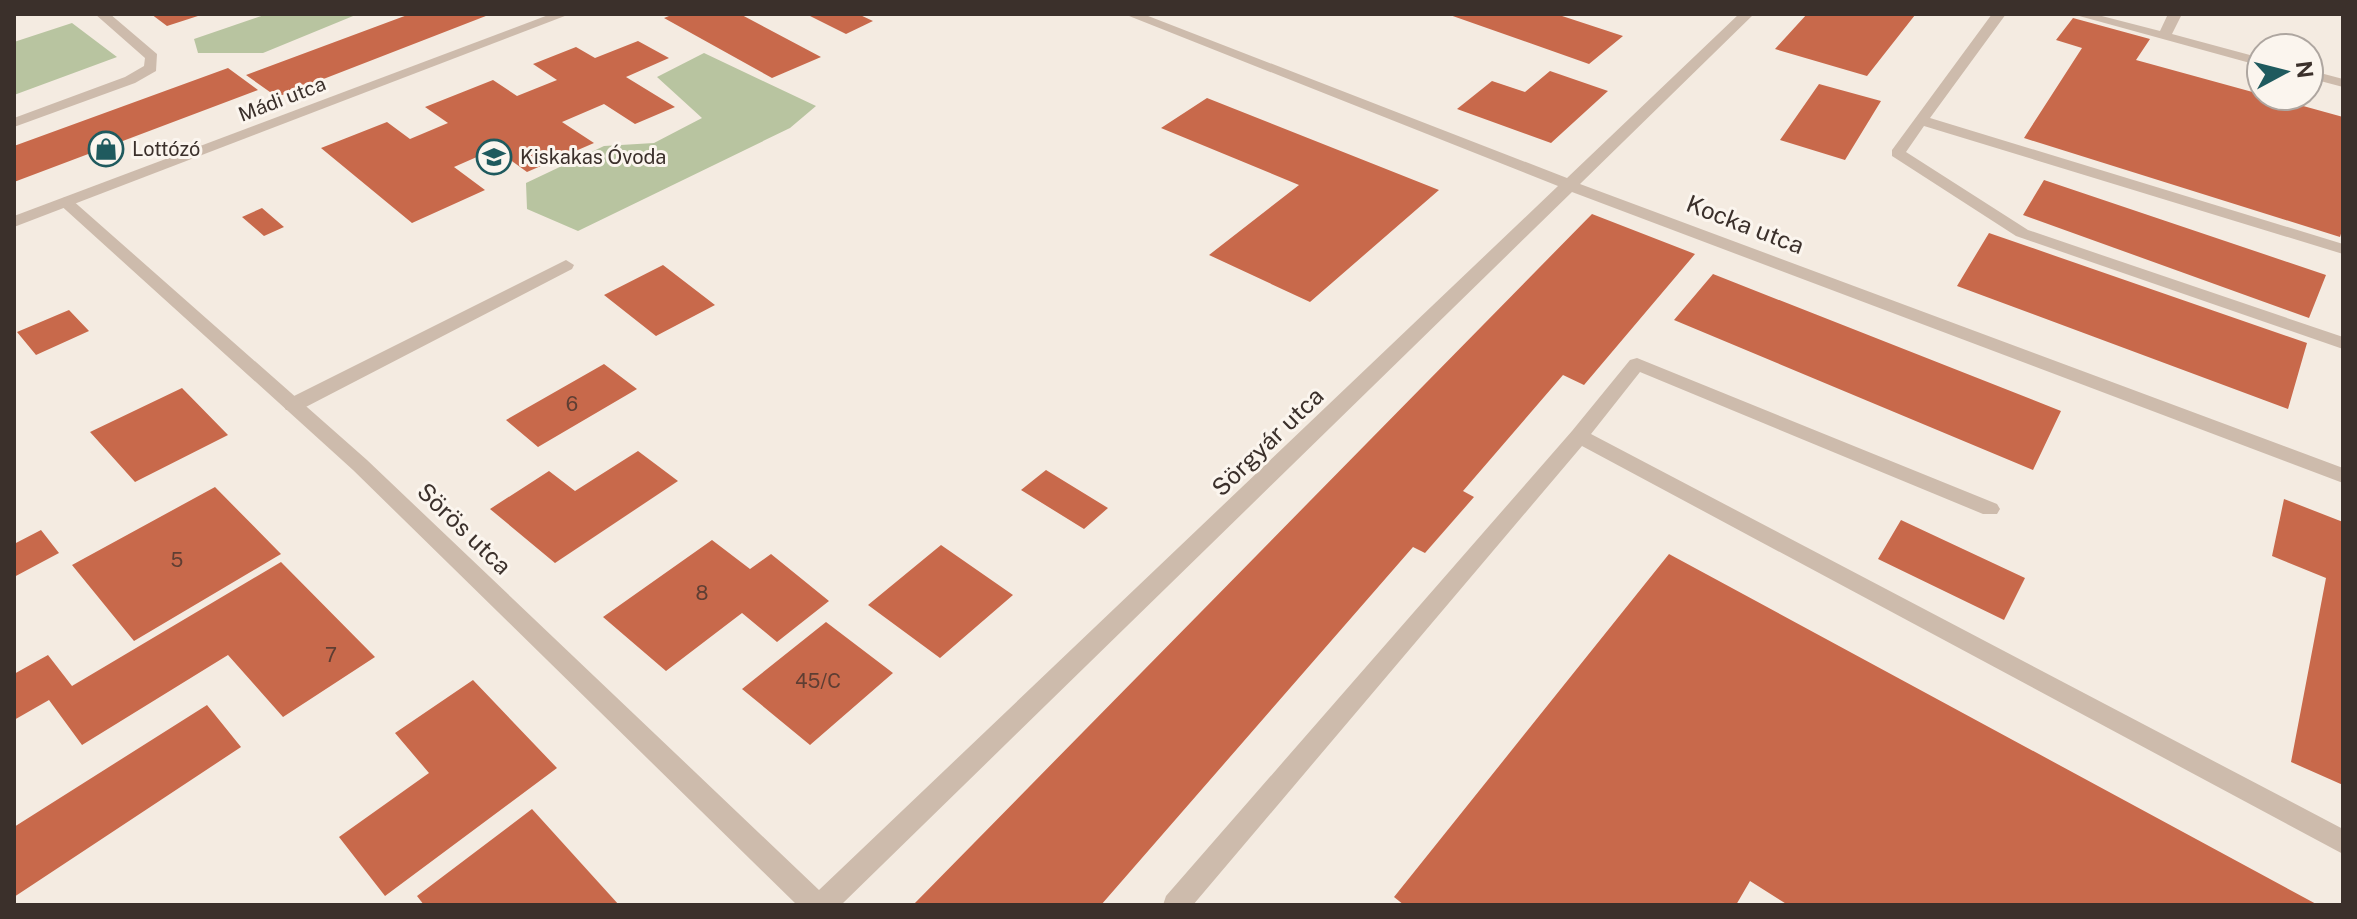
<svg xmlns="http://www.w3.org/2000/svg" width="2357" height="919" font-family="'Public Sans',sans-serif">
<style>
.green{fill:#b8c4a0}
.building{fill:#c8694b}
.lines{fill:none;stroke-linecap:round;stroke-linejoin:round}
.service{fill:#cdbbac;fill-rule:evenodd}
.minor{fill:#cdbbac;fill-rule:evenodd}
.tertiary{fill:#cdbbac;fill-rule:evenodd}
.labels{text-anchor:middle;stroke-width:6;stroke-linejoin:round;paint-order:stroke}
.far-street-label{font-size:20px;fill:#3b302b;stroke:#fbf5ee}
.far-poi-label{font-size:20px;fill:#3b302b;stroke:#fbf5ee;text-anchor:start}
.number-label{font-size:20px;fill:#5e3e33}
.street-label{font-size:24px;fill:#3b302b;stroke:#fbf5ee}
</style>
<rect width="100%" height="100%" fill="#f4ebe1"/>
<path class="green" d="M267,14H358L263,53H198L194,39Z
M72,23L117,57L14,95V42Z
M704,53L816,106L790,128L578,231L527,209L526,183L604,146L654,143L702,118L657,77Z"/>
<path class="building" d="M151,14H201V15L167,26Z
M410,14H491L277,97L246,75Z
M674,14H740L821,57L772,78L664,18Z
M806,14H858L873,21L846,34Z
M1447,14H1556L1623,36L1589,64Z
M1807,14H1910L1915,15L1867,76L1775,49Z
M2073,18L2150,39L2136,60L2343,117V227L2340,237L2024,138L2082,48L2056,40Z
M638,41L669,58L626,77L675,107L635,124L604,104L562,122L594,143L527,172L495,149L454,167L485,190L412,223L321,148L387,122L410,139L448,123L425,107L493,80L517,96L557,80L533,64L576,47L595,58Z
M228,68L258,90L14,182V146Z
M1550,71L1608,91L1551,143L1457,109L1492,81L1525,92Z
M1819,84L1881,101L1845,160L1780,140Z
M1207,98L1439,190L1310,302L1209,255L1299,185L1161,128Z
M2044,180L2326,275L2309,318L2023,215Z
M262,208L284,227L264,236L242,217Z
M1592,214L1695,254L1584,385L1563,375L1463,491L1474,497L1425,553L1413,547L1101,905H913Z
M1989,233L2307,343L2288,409L1957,286Z
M663,265L715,305L656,336L604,295Z
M1713,274L2061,411L2033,470L1674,320Z
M69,310L89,331L36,355L17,332Z
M604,364L637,389L538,447L506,420Z
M182,388L228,435L135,482L90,432Z
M638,451L678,481L555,563L490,509L549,471L575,491Z
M1046,470L1108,508L1084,529L1021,490Z
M215,487L281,554L134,641L72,565Z
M2284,499L2343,522V785L2291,762L2326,578L2272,556Z
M1901,520L2025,578L2004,620L1878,559Z
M41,530L59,553L14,577V544Z
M712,540L750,569L771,554L829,601L777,642L742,613L666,671L603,617Z
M941,545L1013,595L940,658L868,605Z
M1669,554L2318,905H1788L1750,881L1736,905H1404L1394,897Z
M281,562L375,657L283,717L228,655L82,745L49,700L14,720V674L48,655L72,686Z
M826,622L893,673L810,745L742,689Z
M473,680L557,768L385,896L339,837L429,773L395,733Z
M207,705L241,747L14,897V827Z
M532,809L619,905H424L417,896Z"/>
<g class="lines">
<path class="service" d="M1992,14H2006L1930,118L2343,244V254L1924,126L1906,152L2028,230L2343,337V349L2016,236L1892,156V150Z
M2072,14H2094L2160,31L2168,14H2182L2172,34L2261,58V66Z
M2309,70L2343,79V87L2309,78Z
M566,260L574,265L572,269L300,410H286L283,405L286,400Z
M1637,358L1997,504L2000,509L1997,514H1983L1640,372L1591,434L2343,829V854L1582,446L1193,905H1163L1166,896L1572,431L1630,360Z"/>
<path class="minor" d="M95,14H110L157,54L156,71L135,83L14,127V118L125,77L144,66L145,58Z
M1124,14H1143L1567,178L1739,14H1754L1580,184L2343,468V483L1572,192L841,905H797L353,470L57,202L65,197L71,199L367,460L819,890L1558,186Z"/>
<path class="tertiary" d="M551,14H570L14,227V216Z"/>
</g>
<defs>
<g id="shop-ring" transform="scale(1.8)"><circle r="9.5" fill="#fbf5ee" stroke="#1f5a5e" stroke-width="1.5"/><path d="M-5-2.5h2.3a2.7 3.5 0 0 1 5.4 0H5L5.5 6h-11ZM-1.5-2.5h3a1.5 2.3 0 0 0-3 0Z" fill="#1f5a5e"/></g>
<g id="school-ring" transform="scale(1.8)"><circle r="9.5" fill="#fbf5ee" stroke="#1f5a5e" stroke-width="1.5"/><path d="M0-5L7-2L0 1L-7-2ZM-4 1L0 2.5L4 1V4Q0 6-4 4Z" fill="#1f5a5e"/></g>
</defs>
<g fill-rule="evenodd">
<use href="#shop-ring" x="106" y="149"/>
<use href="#school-ring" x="494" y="157"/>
</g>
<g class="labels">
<g class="far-street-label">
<text transform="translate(282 99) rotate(-21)" y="7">Mádi utca</text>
</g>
<g class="far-poi-label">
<text x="132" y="156">Lottózó</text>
<text x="520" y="164">Kiskakas Óvoda</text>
</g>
<g class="number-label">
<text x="572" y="411">6</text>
<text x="177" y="567">5</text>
<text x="702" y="600">8</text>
<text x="331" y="662">7</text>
<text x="818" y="688">45/C</text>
</g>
<g class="street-label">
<text transform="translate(1745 225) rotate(21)" y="8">Kocka utca</text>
<text transform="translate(1268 442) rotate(-44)" y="8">Sörgyár utca</text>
<text transform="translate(464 529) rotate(44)" y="8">Sörös utca</text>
</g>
</g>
<rect width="2357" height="919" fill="none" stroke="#3b302b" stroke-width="32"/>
<g transform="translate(2285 72) rotate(83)"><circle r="38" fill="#fbf5ee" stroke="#aea6a0" stroke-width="2"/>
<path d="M0-6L14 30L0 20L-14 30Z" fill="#1f5a5e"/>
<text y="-12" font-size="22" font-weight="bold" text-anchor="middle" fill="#3b302b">N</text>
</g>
</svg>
